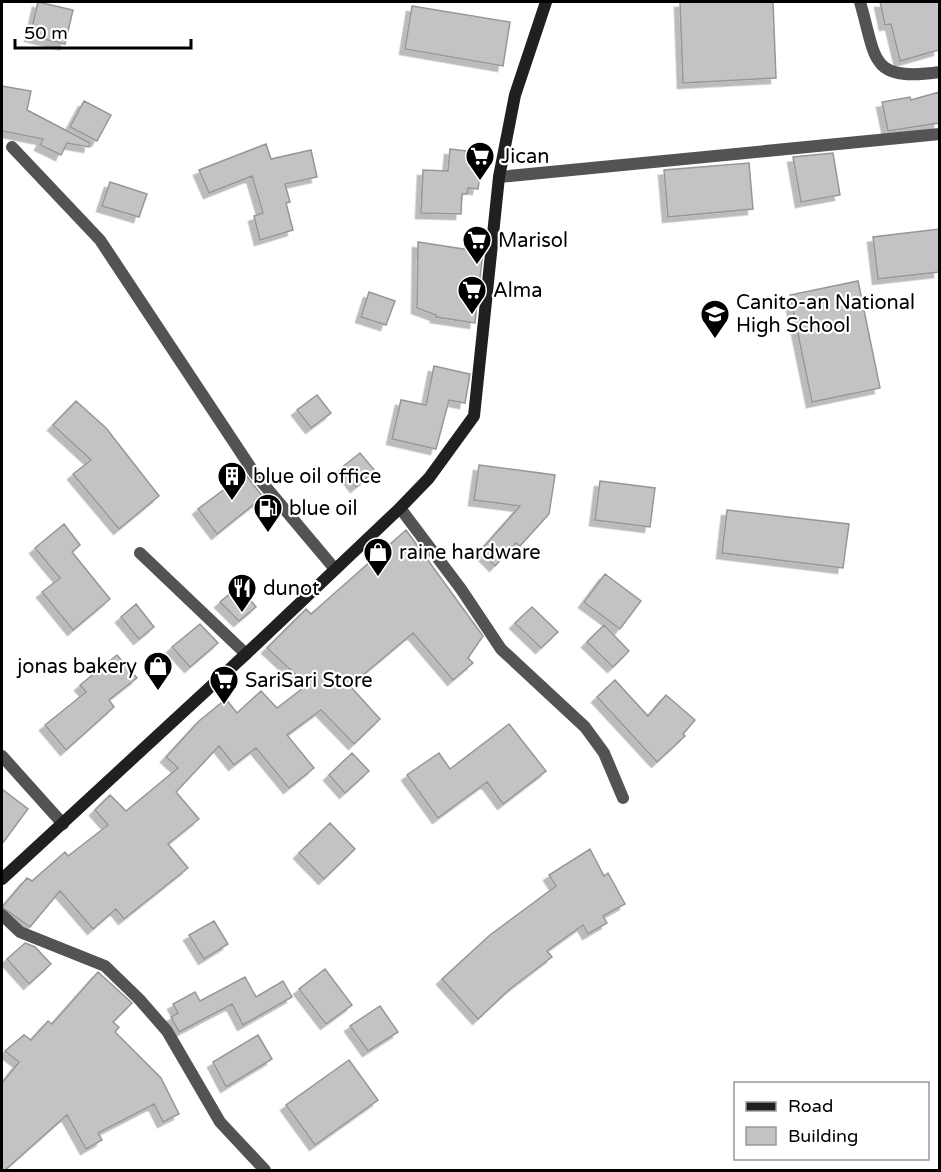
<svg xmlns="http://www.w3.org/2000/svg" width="941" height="1172" font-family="'Varela Round',sans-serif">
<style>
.building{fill:#c3c3c3;stroke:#979797;stroke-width:1.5;filter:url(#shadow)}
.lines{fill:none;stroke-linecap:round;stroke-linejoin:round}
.street{stroke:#535353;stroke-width:12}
.secondary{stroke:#202020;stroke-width:12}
.labels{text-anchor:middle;stroke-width:4.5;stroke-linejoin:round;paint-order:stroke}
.poi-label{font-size:20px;fill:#000;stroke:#fff;text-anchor:start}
</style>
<defs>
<filter id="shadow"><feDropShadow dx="-5.5" dy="5.5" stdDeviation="0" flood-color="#0004"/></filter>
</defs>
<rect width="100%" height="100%" fill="#fff"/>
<path class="building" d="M38,2L73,10L65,44L30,36Z
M680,2H773L776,78L683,83Z
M880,2H939V50L900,61L891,24L885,25Z
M412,6L510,22L503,66L405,49Z
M2,86L31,91L27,110L90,143L89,147L67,143L61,155L40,145L43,139L2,131Z
M939,92V123L888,131L882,102L910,97L911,100Z
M84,101L111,115L97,141L70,127Z
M266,144L271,159L311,150L317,177L285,184L290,202L286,203L293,230L260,240L254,216L263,213L252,176L209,193L199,170Z
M450,149L483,153L478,189L468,188L467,194H462L461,214L421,213L423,170L448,171Z
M833,153L840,195L801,202L793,157Z
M749,163L753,209L668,217L664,170Z
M110,182L147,194L139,217L102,206Z
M939,229V272L878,279L873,237Z
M418,242L483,252L475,323L436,317V315L417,308Z
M858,281L880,388L812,402L790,295Z
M369,292L395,301L386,325L361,317Z
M434,366L470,374L465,403L449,400L436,449L392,439L401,400L426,405Z
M317,395L331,413L311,428L297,410Z
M76,401L106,428L159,496L119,529L73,474L91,460L53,425Z
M360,453L375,471L356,487L341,468Z
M479,465L555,475L549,514L520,546L516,543L495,566L480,551L520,506L474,500Z
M245,474L263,497L217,534L198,509Z
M600,481L655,488L650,527L595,520Z
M727,510L849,524L843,568L722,553Z
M64,524L80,545L72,552L110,599L73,630L42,592L60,578L35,548Z
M406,530L483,636L468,658L473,663L453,680L413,633L350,686L380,719L354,744L321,710L287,735L314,768L289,788L256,748L234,765L219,746L176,792L199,819L168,844L188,868L124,919L116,909L93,929L60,891L30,927L2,907L27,878L32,881L65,852L68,856L108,825L95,810L110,795L126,811L178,768L166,757L199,721L226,699L237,713L261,691L277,708L307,685L267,648L306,609L311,614Z
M605,574L641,601L620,629L584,602Z
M239,586L256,607L239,621L220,602Z
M136,604L154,627L139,639L121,617Z
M532,607L558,632L541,648L515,623Z
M200,624L218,643L190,667L172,647Z
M604,625L629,651L613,667L587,642Z
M117,655L137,678L109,700L114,707L66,750L45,725L86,692L80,685Z
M615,680L648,716L666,695L695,720L683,734L685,736L657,762L597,697Z
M509,724L546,771L503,804L487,782L438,818L407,775L439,753L450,769Z
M352,753L369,771L345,793L329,775Z
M2,789L28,809L2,844Z
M330,823L355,849L324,879L299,853Z
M590,849L604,876L608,873L625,904L603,916L607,923L588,934L583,925L547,951L552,957L510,989L478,1019L442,979L490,935L556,886L549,875Z
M214,921L228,944L204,959L189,935Z
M25,943L35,947L51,964L29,984L7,959Z
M325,969L352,1005L326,1024L299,989Z
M98,972L132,1003L113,1022L119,1027L115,1032L161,1078L179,1114L163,1122L154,1104L98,1133L102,1140L86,1149L67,1115L5,1170H2V1083L19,1062L5,1051L24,1035L31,1040L48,1021L52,1024Z
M245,977L256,997L283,981L292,997L243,1025L232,1004L179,1032L171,1017L178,1013L173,1004L195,992L200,1001Z
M380,1006L398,1032L368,1051L350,1026Z
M258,1035L272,1059L226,1087L213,1062Z
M349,1060L378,1100L315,1145L286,1105Z"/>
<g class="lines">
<path class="street" d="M860,2C877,60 869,82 940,72
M12,147L100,240L255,474L334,568
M499,177L940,134
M400,508L461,589L501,649L585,727L604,753L623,798
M140,553L246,654
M2,756L63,824
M2,915L20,932L105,966L139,999L167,1031L220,1122L265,1170"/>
<path class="secondary" d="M2,879L246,654L400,508L429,478L474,416L499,177L515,95L546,2"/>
</g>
<defs>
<g id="supermarket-pin" transform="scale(1.5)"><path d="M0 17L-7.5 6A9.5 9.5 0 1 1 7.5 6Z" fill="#000" stroke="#fff"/><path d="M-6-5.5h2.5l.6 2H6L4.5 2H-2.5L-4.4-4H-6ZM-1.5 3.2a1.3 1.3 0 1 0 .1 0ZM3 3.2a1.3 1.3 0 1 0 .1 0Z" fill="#fff"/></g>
<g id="school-pin" transform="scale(1.5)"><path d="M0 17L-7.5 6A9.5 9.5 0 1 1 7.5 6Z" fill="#000" stroke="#fff"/><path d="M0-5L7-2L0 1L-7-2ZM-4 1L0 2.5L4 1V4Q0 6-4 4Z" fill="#fff"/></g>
<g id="building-pin" transform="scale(1.5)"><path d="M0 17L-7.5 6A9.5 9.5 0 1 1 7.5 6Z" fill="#000" stroke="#fff"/><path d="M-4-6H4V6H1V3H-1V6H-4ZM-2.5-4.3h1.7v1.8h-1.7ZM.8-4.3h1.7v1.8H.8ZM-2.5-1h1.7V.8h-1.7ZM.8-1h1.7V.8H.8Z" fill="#fff"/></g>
<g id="fuel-pin" transform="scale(1.5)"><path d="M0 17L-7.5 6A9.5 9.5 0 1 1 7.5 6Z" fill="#000" stroke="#fff"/><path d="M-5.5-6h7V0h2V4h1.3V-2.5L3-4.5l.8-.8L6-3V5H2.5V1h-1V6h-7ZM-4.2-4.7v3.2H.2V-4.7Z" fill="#fff"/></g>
<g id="shop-pin" transform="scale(1.5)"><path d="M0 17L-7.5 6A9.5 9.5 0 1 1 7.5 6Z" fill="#000" stroke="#fff"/><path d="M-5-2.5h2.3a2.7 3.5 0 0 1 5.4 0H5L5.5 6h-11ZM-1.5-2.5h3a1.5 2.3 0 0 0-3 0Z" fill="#fff"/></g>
<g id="restaurant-pin" transform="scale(1.5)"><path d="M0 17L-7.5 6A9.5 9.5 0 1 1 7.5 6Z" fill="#000" stroke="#fff"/><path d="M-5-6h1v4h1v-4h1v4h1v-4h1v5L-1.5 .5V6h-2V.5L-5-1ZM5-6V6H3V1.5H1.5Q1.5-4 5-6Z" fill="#fff"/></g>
</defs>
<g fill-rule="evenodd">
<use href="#supermarket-pin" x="480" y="156"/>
<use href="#supermarket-pin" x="477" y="240"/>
<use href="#supermarket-pin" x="472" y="290"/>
<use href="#school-pin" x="715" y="314"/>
<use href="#building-pin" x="232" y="476"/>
<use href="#fuel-pin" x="268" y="508"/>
<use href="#shop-pin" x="378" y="552"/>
<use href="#restaurant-pin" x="242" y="588"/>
<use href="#shop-pin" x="158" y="666"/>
<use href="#supermarket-pin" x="224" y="680"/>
</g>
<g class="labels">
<g class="poi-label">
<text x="501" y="163">Jican</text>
<text x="498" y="247">Marisol</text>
<text x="493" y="297">Alma</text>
<text x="736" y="309">Canito-an National<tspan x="736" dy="23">High School</tspan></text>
<text x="253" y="483">blue oil office</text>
<text x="289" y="515">blue oil</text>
<text x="399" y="559">raine hardware</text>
<text x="263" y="595">dunot</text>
<text x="137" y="673" text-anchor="end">jonas bakery</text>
<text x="245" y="687">SariSari Store</text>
</g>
</g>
<rect width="941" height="1172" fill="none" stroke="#000000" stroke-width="6"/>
<rect x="734" y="1082" width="195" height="78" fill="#ffffff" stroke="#999999" stroke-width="1.5"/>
<rect x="746" y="1102" width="30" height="9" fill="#202020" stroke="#999999" stroke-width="1.5"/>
<text x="788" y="1112" font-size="18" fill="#000000">Road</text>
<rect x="746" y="1127" width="30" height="18" fill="#c3c3c3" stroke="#999999" stroke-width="1.5"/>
<text x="788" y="1142" font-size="18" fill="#000000">Building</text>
<path d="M15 39v9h176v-9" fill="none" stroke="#000000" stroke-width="3"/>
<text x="24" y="39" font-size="18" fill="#000000" stroke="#ffffff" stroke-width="4.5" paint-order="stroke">50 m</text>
</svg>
